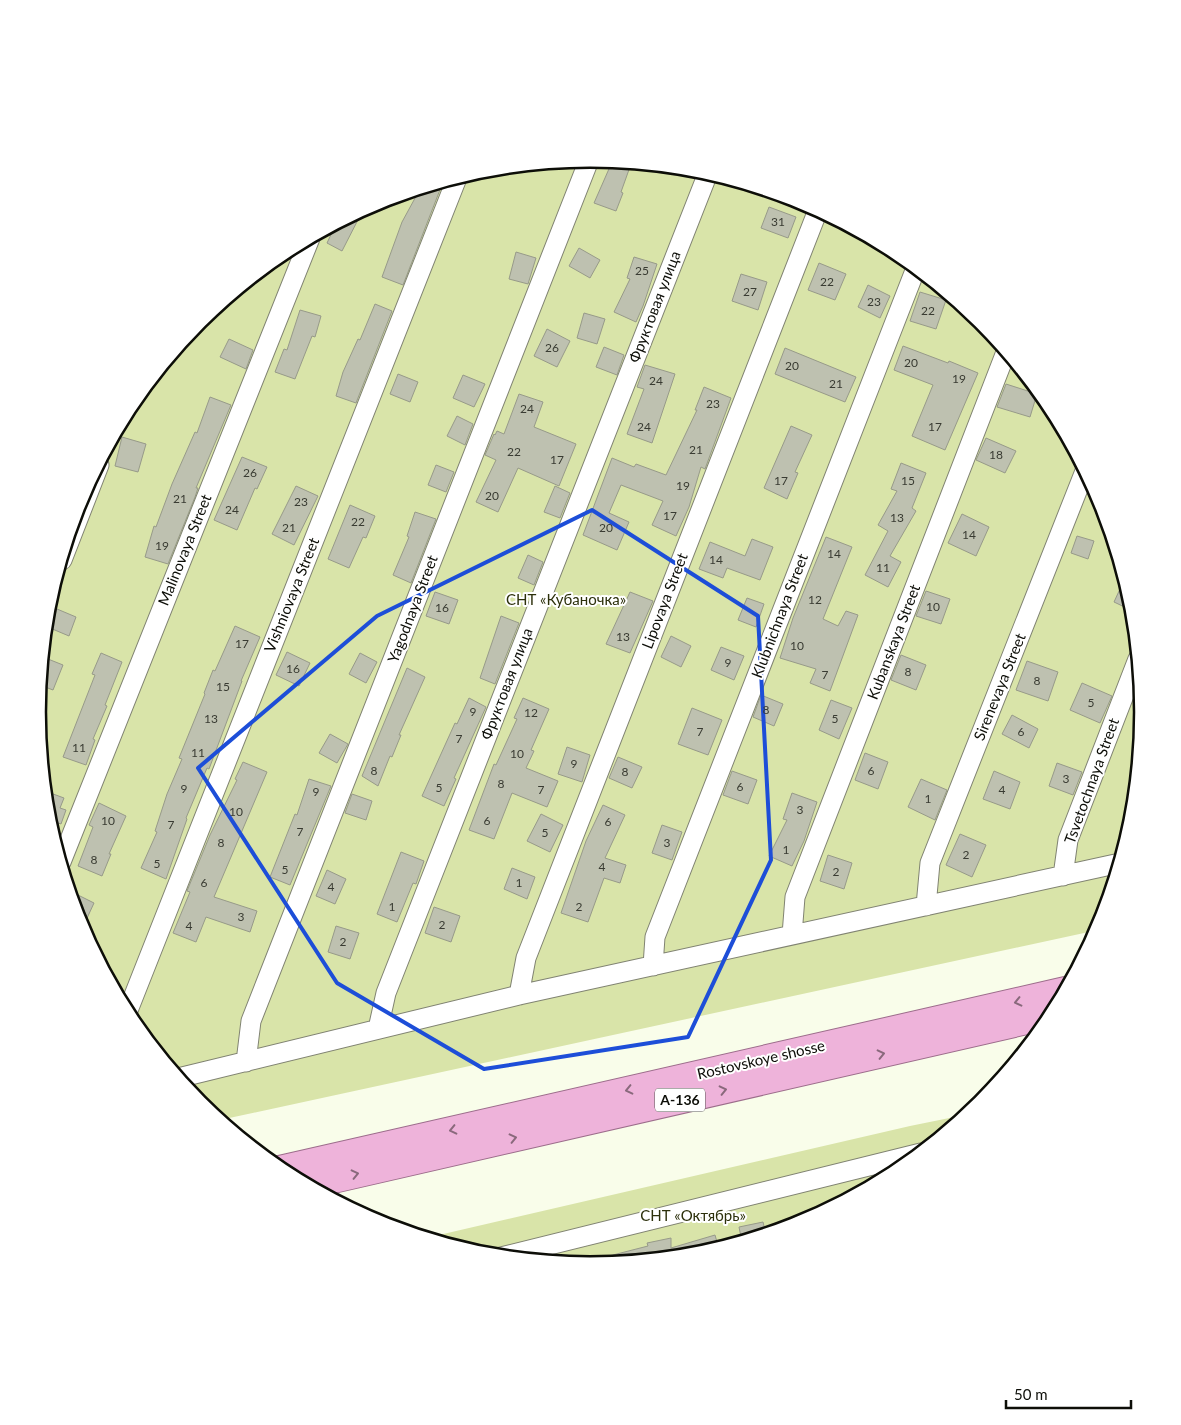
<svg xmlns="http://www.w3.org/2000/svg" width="1181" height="1425" font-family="Lato,sans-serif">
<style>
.green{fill:#d9e4a9}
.building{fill:#bec1b0;stroke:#979a89}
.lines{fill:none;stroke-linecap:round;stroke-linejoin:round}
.minor-casing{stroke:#808372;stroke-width:21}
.trunk-casing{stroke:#9c6d8b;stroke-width:30}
.path{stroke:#a0a394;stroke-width:3;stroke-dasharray:2.5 4;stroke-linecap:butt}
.minor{stroke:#fff;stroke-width:19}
.trunk{stroke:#eeb3da;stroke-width:28}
.oneway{stroke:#89697c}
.marked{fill:none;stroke:#1d4ed8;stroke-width:4;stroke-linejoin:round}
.labels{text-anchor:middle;stroke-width:4;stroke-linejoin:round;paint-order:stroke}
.number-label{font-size:12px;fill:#393b32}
.shield{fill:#fff;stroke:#565652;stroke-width:1}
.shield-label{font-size:14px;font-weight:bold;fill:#0d0e08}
.street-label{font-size:15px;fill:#0d0e08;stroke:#fff}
.park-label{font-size:15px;fill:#2c300b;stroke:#fff}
.rim{fill:none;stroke:#0d0e08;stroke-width:2.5}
</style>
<rect width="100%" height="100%" fill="#f9fdea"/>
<path class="green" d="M591,160L699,170L802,202L898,253L982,322L1050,406L1102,501L1133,605L1143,713L1133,821L1101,924L1098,930L220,1120L199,1103L131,1019L79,924L48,820L38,712L48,604L80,501L131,405L200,321L284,253L379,201L483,170Z
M969,1114L897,1172L802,1224L698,1255L590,1265L482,1255L426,1238L910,1126Z"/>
<path class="building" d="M612,162L631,164L621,192L623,193L616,211L594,203Z
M443,182L403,285L382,277L402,222L420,189Z
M769,207L796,217L788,238L761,228Z
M363,210L342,251L327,243L336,224Z
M579,248L600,260L590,278L569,266Z
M516,252L536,258L528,284L509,279Z
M634,257L657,264L643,306L636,322L614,312L630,279L627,278Z
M819,263L846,274L835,300L808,290Z
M741,274L767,282L758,310L732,301Z
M868,285L890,296L880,318L858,307Z
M920,292L946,300L936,329L910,321Z
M375,304L392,311L356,403L336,396L343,372L358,339L360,340Z
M300,310L321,316L315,337L312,336L295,379L275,372L284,349L287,350Z
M584,313L605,319L597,344L577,338Z
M547,329L570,341L557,367L534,356Z
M229,339L253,350L246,369L220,357Z
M903,346L948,363L949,361L978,373L945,450L912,436L933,385L894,370Z
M604,347L624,355L617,375L596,367Z
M785,348L856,377L845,402L775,374Z
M645,365L675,374L652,443L627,434L644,389L637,387Z
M398,374L418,382L410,402L390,394Z
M463,375L485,384L474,407L453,398Z
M1006,384L1037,394L1030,417L997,407Z
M704,387L731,398L705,469L701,467L689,507L676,536L652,525L663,501L621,485L609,513L629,522L617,550L583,535L612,458L634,467L636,464L666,475L697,410H695Z
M519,394L543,402L534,427L576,444L559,486L518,468L498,512L476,502L496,460L485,455L494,434L495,435L497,431L504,434Z
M210,397L231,405L196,488H198L195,497L168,564L145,557L154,526L156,527L172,484L195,432L197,433Z
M457,416L473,424L465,445L447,436Z
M791,426L812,435L795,472L798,473L787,499L764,488Z
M122,437L146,444L138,472L115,466Z
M986,438L1016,451L1005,473L976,460Z
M242,457L267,467L257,489L255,488L237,530L214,520Z
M901,463L926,473L912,508L916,511L890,556L901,562L888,587L865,575L888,531L878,525L897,491L891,489Z
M436,465L454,472L446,492L428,485Z
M296,486L318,496L294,545L272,534Z
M555,486L570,493L560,518L544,512Z
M350,505L375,516L366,538L363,537L349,568L328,559Z
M415,512L436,519L411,583L393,575L409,537L407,536Z
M962,514L989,527L976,556L948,543Z
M1077,536L1094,541L1088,559L1071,553Z
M826,537L852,547L823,619L838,626L846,611L858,615L830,691L810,683L816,669L780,658L793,618Z
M752,539L773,547L760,580L727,568L723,578L699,569L710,542L745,556Z
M528,555L543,562L534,585L518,578Z
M1125,578L1133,605V611L1114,602Z
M926,591L950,599L941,624L916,616Z
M435,592L458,600L449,624L426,616Z
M630,592L653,601L630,653L606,644Z
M747,598L764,604L756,627L738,620Z
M57,609L76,617L69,636L50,628Z
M501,616L519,623L495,684L480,678Z
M235,626L260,637L241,681H242L209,769L207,768L186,818L187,819L166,879L141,868L157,832L155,831L167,794L182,759L179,758L205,694L204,693L213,670L215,671Z
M671,636L691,646L681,667L661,657Z
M721,647L744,656L734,680L711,670Z
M287,652L310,663L299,686L276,675Z
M101,653L122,662L105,705L107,706L93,739L95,740L86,765L63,757L95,675L92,674Z
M360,653L377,662L366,683L349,674Z
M901,655L926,665L916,690L891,680Z
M43,657L63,665L53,690L40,685Z
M1027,661L1058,672L1048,701L1016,690Z
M407,668L425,677L399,735H401L392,757L390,756L378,786L362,776Z
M1082,683L1112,696L1100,723L1070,710Z
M761,695L783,704L774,726L753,717Z
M469,698L486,707L454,778L456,779L444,806L422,796L455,723L457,724Z
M523,698L549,709L531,750L534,751L526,768L558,781L547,807L512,793L494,839L469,830L494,764L496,765L517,719L514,718Z
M831,700L852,708L839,739L819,730Z
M692,708L722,720L708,755L678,744Z
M1012,715L1038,729L1029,748L1002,734Z
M330,734L348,744L337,763L319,753Z
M567,747L590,755L582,782L558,774Z
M865,753L888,762L878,789L855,780Z
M618,757L642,767L632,788L609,778Z
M243,762L267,772L214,897L257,911L250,932L206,917L196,942L173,933L190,892L187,891L210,835L237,780L235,779Z
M1057,763L1082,772L1073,795L1049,786Z
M732,771L757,780L748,804L723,795Z
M994,771L1020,782L1010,809L983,799Z
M309,779L331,786L290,885L270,877L295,814L297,815Z
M921,779L947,790L935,820L908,807Z
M45,791L64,798L60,808L66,810L61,824L55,822L51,831L48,820Z
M792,793L817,802L804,841L792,866L769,856L787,820L783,819Z
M352,794L372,801L366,820L345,813Z
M99,803L126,816L109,854H111L102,876L78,866L93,827L89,825Z
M603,805L625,815L605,858L626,865L620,883L604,878L588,922L561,913L586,841Z
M541,814L563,825L550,852L527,841Z
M662,825L682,832L672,860L652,853Z
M960,834L986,845L972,877L946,865Z
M401,852L424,861L416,884L413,883L397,922L377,914Z
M828,855L852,863L844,889L820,881Z
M512,868L535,877L527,899L504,889Z
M327,870L346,879L335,904L316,896Z
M70,891L94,903L82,929L79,924Z
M434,907L460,916L451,942L425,933Z
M336,926L359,933L350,959L328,952Z
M763,1222L766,1234L742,1242L739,1227Z
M715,1235L719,1249L698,1255L611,1264L609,1256L648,1246L647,1243L671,1238V1248Z"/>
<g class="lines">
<g class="minor-casing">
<path id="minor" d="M62,560L99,465
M61,862L310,238
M1063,876L1068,840L1138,659
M926,906L930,863L1085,471
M792,935L795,897L1006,352
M653,966L655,937L916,268
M519,995L526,958L818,210
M127,1013L457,178
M378,1029L386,993L708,173
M246,1062L251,1021L589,160
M178,1078L519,995L1120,863
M501,1257L921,1153"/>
</g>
<g class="trunk-casing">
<path id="trunk" d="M280,1170L1066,991
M307,1185L1053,1014"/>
</g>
<path class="path" d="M195,1090L200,1104"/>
<use href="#minor" class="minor"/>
<use href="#trunk" class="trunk"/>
</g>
<defs><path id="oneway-chevron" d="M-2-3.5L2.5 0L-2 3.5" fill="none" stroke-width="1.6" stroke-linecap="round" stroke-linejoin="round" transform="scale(1.25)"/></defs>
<g class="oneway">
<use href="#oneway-chevron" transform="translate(1018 1002) rotate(167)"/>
<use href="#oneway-chevron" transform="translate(881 1054) rotate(-13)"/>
<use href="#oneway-chevron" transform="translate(629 1090) rotate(167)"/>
<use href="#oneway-chevron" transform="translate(723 1090) rotate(-13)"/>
<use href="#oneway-chevron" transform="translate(453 1130) rotate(167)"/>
<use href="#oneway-chevron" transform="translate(513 1138) rotate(-13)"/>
<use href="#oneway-chevron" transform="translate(355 1174) rotate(-13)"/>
</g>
<path class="marked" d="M592,510L758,616L771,860L688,1037L484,1069L337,983L198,768L377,616Z"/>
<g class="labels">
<g class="number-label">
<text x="778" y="226">31</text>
<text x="642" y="275">25</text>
<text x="827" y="286">22</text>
<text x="750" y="296">27</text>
<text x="874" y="306">23</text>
<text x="928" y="315">22</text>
<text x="552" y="352">26</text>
<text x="911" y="367">20</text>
<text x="792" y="370">20</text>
<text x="959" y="383">19</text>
<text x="656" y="385">24</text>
<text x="836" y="388">21</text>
<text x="713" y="408">23</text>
<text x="527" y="413">24</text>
<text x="644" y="431">24</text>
<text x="935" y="431">17</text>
<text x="696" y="454">21</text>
<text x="514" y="456">22</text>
<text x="996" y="459">18</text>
<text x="557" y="464">17</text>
<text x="250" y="477">26</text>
<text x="781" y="485">17</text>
<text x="908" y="485">15</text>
<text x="683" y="490">19</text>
<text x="492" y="500">20</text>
<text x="180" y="503">21</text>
<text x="301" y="506">23</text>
<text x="232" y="514">24</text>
<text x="670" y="520">17</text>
<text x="897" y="522">13</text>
<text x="358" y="526">22</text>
<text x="289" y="532">21</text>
<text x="606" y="532">20</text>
<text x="969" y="539">14</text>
<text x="162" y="550">19</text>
<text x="834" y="558">14</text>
<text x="716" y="564">14</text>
<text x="883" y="572">11</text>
<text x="815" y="604">12</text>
<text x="933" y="611">10</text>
<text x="442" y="612">16</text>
<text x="623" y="641">13</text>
<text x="242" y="648">17</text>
<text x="797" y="650">10</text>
<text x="728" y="667">9</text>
<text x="293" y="673">16</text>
<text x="908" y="676">8</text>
<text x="825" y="679">7</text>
<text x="1037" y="685">8</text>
<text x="223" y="691">15</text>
<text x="1091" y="707">5</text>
<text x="766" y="714">8</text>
<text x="473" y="716">9</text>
<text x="531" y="717">12</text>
<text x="211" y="723">13</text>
<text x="835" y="723">5</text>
<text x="700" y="736">7</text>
<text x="1021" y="736">6</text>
<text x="459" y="743">7</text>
<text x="79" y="752">11</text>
<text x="198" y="757">11</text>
<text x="517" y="758">10</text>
<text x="574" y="768">9</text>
<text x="374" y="775">8</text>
<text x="871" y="775">6</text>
<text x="625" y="776">8</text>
<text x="1066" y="783">3</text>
<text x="501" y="788">8</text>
<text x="740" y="791">6</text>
<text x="439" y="792">5</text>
<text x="184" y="793">9</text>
<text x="541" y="794">7</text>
<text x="1002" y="794">4</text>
<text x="316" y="796">9</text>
<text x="928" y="803">1</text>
<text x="800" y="814">3</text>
<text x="236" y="816">10</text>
<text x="108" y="825">10</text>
<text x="487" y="825">6</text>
<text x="608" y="826">6</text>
<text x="171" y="829">7</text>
<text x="300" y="836">7</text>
<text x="545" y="837">5</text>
<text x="221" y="847">8</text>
<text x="667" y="847">3</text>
<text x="786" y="854">1</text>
<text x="966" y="859">2</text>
<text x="94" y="864">8</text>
<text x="157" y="868">5</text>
<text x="602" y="871">4</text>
<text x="285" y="874">5</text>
<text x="836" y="876">2</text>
<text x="204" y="887">6</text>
<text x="519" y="887">1</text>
<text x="331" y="891">4</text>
<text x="392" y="911">1</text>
<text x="579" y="911">2</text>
<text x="241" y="921">3</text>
<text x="442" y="929">2</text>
<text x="189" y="930">4</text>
<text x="343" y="946">2</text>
</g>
<rect class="shield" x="655" y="1088.5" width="50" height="23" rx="4"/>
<g class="shield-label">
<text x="680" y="1105">А-136</text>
</g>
<g class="street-label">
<text transform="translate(655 307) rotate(-69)" y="5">Фруктовая улица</text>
<text transform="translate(185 550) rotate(-68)" y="5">Malinovaya Street</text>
<text transform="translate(292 595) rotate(-68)" y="5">Vishniovaya Street</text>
<text transform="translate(665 601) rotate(-69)" y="5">Lipovaya Street</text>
<text transform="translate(413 609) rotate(-69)" y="5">Yagodnaya Street</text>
<text transform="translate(780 616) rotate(-69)" y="5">Klubnichnaya Street</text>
<text transform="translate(894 642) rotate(-69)" y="5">Kubanskaya Street</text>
<text transform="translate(507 684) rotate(-69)" y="5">Фруктовая улица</text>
<text transform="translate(1000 687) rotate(-68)" y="5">Sirenevaya Street</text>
<text transform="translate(1092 781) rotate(-70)" y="5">Tsvetochnaya Street</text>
<text transform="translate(761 1060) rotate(-13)" y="5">Rostovskoye shosse</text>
</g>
<g class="park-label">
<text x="566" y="605">СНТ «Кубаночка»</text>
<text x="693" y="1221">СНТ «Октябрь»</text>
</g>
</g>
<path d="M0 0H1181V1425H0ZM46 712a544 544 0 1 1 1088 0a544 544 0 1 1-1088 0Z" fill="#fff" fill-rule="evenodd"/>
<path class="rim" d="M46 712a544 544 0 1 1 1088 0a544 544 0 1 1-1088 0Z"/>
<path d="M1006 1400v8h125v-8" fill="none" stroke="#0d0e08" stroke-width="2.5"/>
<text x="1014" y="1400" font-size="15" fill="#0d0e08" stroke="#ffffff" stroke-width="4" paint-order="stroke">50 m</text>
</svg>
